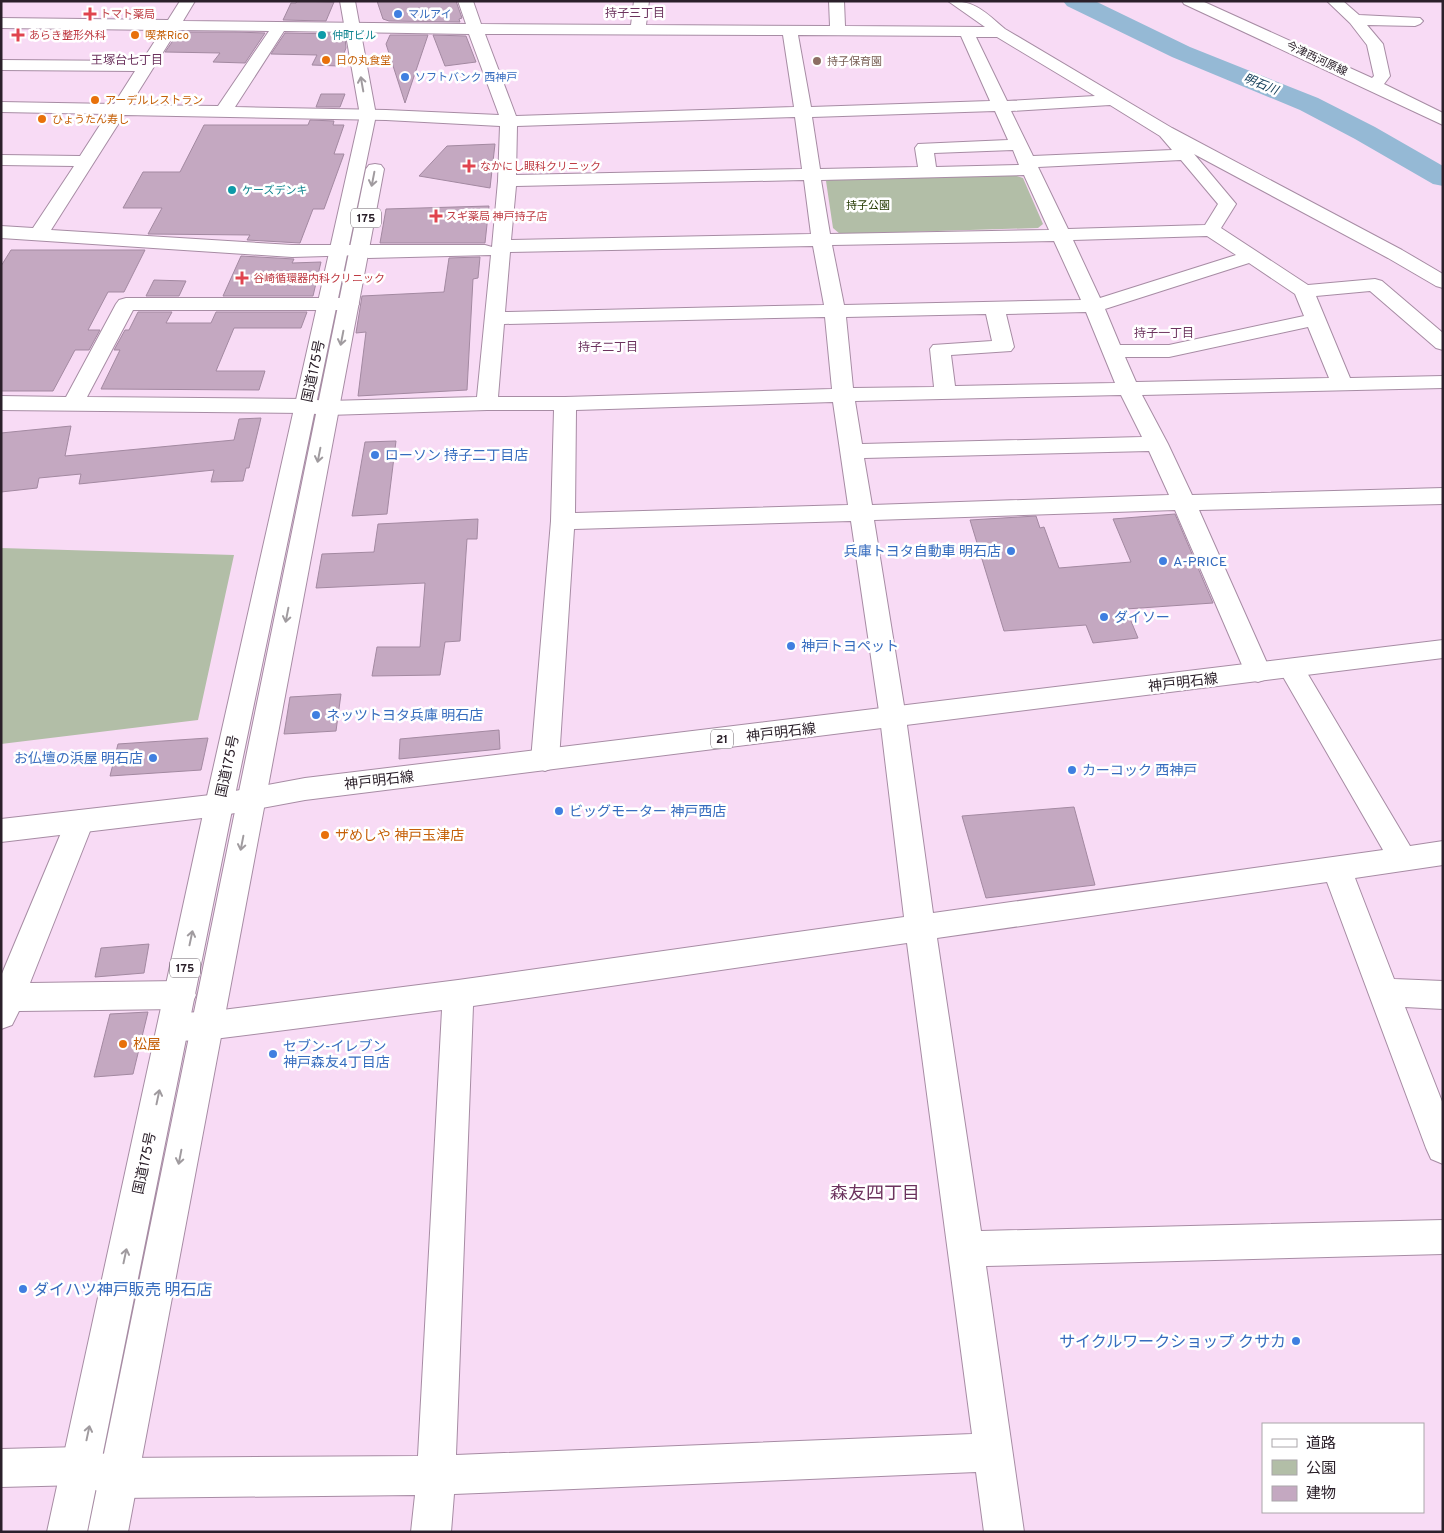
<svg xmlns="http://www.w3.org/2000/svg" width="1444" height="1533" font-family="Overpass,'Noto Sans JP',sans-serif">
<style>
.green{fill:#b2bea7}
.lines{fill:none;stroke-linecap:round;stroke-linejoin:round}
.river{fill:#95b9d5;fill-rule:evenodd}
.building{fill:#c4a8c1;stroke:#a389a1}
.minor-casing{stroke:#a78ca4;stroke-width:2}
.major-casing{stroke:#a78ca4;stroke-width:2}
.highway-casing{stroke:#a78ca4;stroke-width:2}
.minor{fill:#fff;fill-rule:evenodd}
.major{fill:#fff;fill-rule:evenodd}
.highway{fill:#fff;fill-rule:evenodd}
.oneway{stroke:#a09b9f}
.health-dot{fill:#e0444e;stroke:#fff;stroke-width:2}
.shop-dot{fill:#3f7fe0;stroke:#fff;stroke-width:2}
.food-dot{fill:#e8710a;stroke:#fff;stroke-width:2}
.culture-dot{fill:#0f9aa8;stroke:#fff;stroke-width:2}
.education-dot{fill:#8d6e63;stroke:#fff;stroke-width:2}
.labels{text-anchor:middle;stroke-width:5;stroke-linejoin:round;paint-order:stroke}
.far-health-label{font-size:11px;fill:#be3a42;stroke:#fff;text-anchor:start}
.far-shop-label{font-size:11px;fill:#366cbe;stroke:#fff;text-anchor:start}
.far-food-label{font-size:11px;fill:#c56008;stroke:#fff;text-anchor:start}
.far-culture-label{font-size:11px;fill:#0d838f;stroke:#fff;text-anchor:start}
.far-street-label{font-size:11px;fill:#2b202a;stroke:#fff}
.far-education-label{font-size:11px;fill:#785e54;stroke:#fff;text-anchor:start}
.far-park-label{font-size:11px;fill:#233900;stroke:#fff}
.far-neighbourhood-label{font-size:12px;fill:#6c335e;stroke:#fff}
.far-water-label{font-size:12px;font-style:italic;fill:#0b3854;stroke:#fff}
.shield{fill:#fff;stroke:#6b636a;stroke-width:1}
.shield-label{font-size:12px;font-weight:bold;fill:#2b202a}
.street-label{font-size:14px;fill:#2b202a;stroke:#fff}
.shop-label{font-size:14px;fill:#366cbe;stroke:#fff;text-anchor:start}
.food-label{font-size:14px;fill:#c56008;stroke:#fff;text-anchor:start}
.near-shop-label{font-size:16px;fill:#366cbe;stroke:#fff;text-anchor:start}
.near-neighbourhood-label{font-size:18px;fill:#6c335e;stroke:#fff}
</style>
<rect width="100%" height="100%" fill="#f8dbf5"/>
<path class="green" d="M1014,175L1023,178L1043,224L1038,228L840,234L833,228L826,181L834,178Z
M1,548L234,555L198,720L1,744Z"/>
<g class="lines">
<path class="river" d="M1063,1H1095L1190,47L1318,98L1375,127L1443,166V186L1433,184L1355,139L1300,110L1172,57L1067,6Z"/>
</g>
<path class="building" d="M297,1H298L334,2L326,21L283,20L291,3H296Z
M377,1H456L462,18L459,19L460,22L389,21L383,19Z
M179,32H235L265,33L245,63L213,62L220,53L165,52Z
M285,33L339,34L345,38L346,48L339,66L312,65L317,55L271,54Z
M390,35H428L405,103L386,44Z
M433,35L466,36L476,62L445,66Z
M321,94H345L340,107H316Z
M310,120L334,121L333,125H344L334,154H344L324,209H313L300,243L247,240L250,235L148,234L162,208H123L143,172H180L204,125H308Z
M495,144L490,188L419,176L447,146Z
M489,206L485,243H380L386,209Z
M11,250H145L124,292H108L88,330H100L89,350H75L53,391H1V266Z
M241,256L294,259L292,263L321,262L313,296H223Z
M480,257L478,278L473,279L467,390L358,396L366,332L356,333L362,296L444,292L449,258Z
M154,280L186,281L179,296H146Z
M138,312H172L166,323H211L216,312H307L301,328H234L216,371H265L259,390L101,389L120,350H114L125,330H129Z
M261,418L249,468H246L243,481L211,482L214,470L79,484L81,474L39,478L37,488L1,492V433L71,426L65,456L234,440L239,419Z
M396,441L387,514L352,516L365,442Z
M1175,514L1213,603L1126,609L1138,638L1093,643L1086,625L1004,631L970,520L1036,516L1040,528L1044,527L1059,568L1131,562L1113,519Z
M478,519L477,539H467L460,641L445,642L440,675L372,676L377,647H420L425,583L316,588L322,554L374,552L378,524Z
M341,694L336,731L284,734L290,697Z
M499,730L500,749L399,759L400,739Z
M208,738L201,770L110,776L118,744Z
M1074,807L1095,885L986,898L962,816Z
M149,944L144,973L95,977L101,948Z
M148,1012L133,1074L94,1077L110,1014Z"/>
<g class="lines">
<g class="minor-casing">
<path id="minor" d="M180,1H195L183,21L466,24L458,1H473L481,24L631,25L634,1H649L646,25L830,26L829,1H844L845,26L985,27L948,1C976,1 984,11 1005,29L1172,128L1402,250L1443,274V288L1436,286L1388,258L1194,154L1236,204L1221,228L1308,285L1375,279L1382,281L1443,333V350L1436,348L1370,291L1316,296L1350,378L1443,376V388L1142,395L1168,444L1192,495L1443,488V504L1199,510L1271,672L1267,679L1258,682L1249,679L1245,672L1175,510L874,520L906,718L933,913L1383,850L1278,668L1282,661L1291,659L1300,661L1410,846L1443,841V865L1355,878L1394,979L1443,981V1009L1405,1007L1443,1104V1164L1431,1159L1426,1148L1327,882L937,938L981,1231L1443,1220V1254L986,1266L1024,1532H984L976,1472L454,1494L451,1532H411L415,1495L118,1498L81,1485L1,1487V1449L81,1447L118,1458L418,1456L442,1010L206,1040L173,1041L162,1037L157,1027L162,1017L173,1013L206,1012L458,980L904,917L880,718L851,521L574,529L559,760L555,767L545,771L535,767L531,760L551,521L554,410H487L328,415L305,413L1,410V396L66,397L116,304L119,300L126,298H349L356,300L359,304L356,308L349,310H133L87,397L305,399L328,401L477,397L491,255L368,258L361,255L292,257L1,238V226L33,228L74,166L1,165V155L80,156L107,114L1,112V102L114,104L135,71L1,70V60L142,61L162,30L1,28V18L168,20ZM177,30L269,31L218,106L130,105ZM284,31L469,34L499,115L386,110L235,107ZM485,34L783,35L794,107L516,116ZM798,35L961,36L990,101L811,107ZM976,37H997L1095,96L1007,101ZM1110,105L1160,136L1172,150L1033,156L1011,111ZM995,111L1008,140L918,144L915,148L918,167L820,169L812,117ZM124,115L386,120L500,126L498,181L492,247L485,245H292L51,230ZM795,117L802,169L516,175L517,126ZM1013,150L1019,165L936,167L934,153ZM1181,160L1218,204L1205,225L1068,229L1038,167ZM1024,175L1049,230L830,234L821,180ZM804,180L811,234L511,240L516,186ZM1207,236L1236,255L1100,298L1073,240ZM1054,241L1081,300L844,305L832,245ZM813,246L824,305L505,312L510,252ZM1249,263L1295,294L1304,316L1169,345H1120L1105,309ZM1086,312L1115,383L955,386L951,355L1011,351L1014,347L1006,314ZM986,314L992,341L933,345L930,349L934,387L853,388L846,317ZM825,317L832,389L565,397H498L504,324ZM1308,327L1329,378L1136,382L1125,357H1169ZM1121,395L1142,437L862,444L855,401ZM833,402L848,505L575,513L576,410ZM1149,451L1169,495L872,505L864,458ZM907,943L972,1434L456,1455L473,1006Z
M1182,1H1202L1372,78L1374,76L1367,45L1350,23L1327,1H1343L1359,15L1420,18L1423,21L1420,24L1415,26L1367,25L1383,44L1390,76L1384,84L1443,113V125L1184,4Z
M80,810L90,813L94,821L30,983L180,981L191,985L196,995L191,1005L180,1009L19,1011L12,1025L1,1029V976L66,821L70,813Z"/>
</g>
<g class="major-casing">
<path id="major" d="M1443,640V658L305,800L219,816L1,842V819L219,794L305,778Z"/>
</g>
<g class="highway-casing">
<path id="highway" d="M340,1H355L376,115L233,805L87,1532H47L205,805L360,115Z
M375,164L381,165L384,169L128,1532H88L366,169L369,165Z"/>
</g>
<use href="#minor" class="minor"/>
<use href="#major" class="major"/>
<use href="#highway" class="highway"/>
</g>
<defs><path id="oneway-shaft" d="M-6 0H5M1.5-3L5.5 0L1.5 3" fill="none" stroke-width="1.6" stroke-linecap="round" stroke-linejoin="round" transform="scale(1.25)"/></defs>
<g class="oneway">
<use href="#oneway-shaft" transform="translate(362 84) rotate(-100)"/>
<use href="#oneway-shaft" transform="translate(373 179) rotate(101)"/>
<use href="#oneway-shaft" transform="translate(342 338) rotate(101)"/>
<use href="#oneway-shaft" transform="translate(319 455) rotate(101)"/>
<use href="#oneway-shaft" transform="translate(287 615) rotate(101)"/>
<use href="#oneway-shaft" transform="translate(242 843) rotate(101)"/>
<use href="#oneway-shaft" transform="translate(191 938) rotate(-78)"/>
<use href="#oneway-shaft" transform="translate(158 1097) rotate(-78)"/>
<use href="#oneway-shaft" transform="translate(180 1157) rotate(101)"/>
<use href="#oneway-shaft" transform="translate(125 1256) rotate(-78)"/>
<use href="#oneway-shaft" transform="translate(88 1433) rotate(-78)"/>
</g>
<g class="health-dot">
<path d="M87.5 6.5h5v5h5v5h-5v5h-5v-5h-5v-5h5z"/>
<path d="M15.5 27.5h5v5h5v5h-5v5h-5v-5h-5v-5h5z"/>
<path d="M466.5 158.5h5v5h5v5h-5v5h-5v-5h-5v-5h5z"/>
<path d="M433.5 208.5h5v5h5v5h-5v5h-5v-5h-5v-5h5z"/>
<path d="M239.5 270.5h5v5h5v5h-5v5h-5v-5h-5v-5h5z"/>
</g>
<g class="shop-dot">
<circle cx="398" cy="14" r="5"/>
<circle cx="405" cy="77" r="5"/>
<circle cx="375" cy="455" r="5"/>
<circle cx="1011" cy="551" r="5"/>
<circle cx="1163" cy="561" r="5"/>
<circle cx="1104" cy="617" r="5"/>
<circle cx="791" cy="646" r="5"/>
<circle cx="316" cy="715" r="5"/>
<circle cx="153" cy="758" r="5"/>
<circle cx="1072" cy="770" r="5"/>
<circle cx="559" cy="811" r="5"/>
<circle cx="273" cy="1054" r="5"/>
<circle cx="23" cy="1289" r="5"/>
<circle cx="1296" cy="1341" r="5"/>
</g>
<g class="food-dot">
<circle cx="135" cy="35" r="5"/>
<circle cx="326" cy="60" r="5"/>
<circle cx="95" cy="100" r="5"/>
<circle cx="42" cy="119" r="5"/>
<circle cx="325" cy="835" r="5"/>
<circle cx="123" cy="1044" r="5"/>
</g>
<g class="culture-dot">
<circle cx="322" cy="35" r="5"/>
<circle cx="232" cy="190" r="5"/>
</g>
<circle class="education-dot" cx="817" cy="61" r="5"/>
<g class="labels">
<g class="far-health-label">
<text x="100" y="18">トマト薬局</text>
<text x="29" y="39">あらき整形外科</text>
<text x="480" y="170">なかにし眼科クリニック</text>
<text x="446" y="220">スギ薬局 神戸持子店</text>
<text x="253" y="282">谷崎循環器内科クリニック</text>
</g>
<g class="far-shop-label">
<text x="408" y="18">マルアイ</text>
<text x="415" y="81">ソフトバンク 西神戸</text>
</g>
<g class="far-food-label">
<text x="145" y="39">喫茶Rico</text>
<text x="336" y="64">日の丸食堂</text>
<text x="105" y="104">アーデルレストラン</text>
<text x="52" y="123">ひょうたん寿し</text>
</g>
<g class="far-culture-label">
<text x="332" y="39">仲町ビル</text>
<text x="242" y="194">ケーズデンキ</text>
</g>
<g class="far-street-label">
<text transform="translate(1317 58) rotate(25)" y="4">今津西河原線</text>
</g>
<g class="far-education-label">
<text x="827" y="65">持子保育園</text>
</g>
<g class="far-park-label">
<text x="868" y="209">持子公園</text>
</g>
<g class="far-neighbourhood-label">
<text x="635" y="17">持子三丁目</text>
<text x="127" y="64">王塚台七丁目</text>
<text x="1164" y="337">持子一丁目</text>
<text x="608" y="351">持子二丁目</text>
</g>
<g class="far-water-label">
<text transform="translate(1261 84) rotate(22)" y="4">明石川</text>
</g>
<g class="shield">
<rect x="351" y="208.5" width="30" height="19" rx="4"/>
<rect x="711" y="729.5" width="22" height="19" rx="4"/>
<rect x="170" y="958.5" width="30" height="19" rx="4"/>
</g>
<g class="shield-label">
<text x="366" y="222">175</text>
<text x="722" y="743">21</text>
<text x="185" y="972">175</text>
</g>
<g class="street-label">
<text transform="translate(313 371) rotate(-78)" y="5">国道175号</text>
<text transform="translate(1183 682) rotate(-7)" y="5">神戸明石線</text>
<text transform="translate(781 732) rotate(-7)" y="5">神戸明石線</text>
<text transform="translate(227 766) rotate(-78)" y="5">国道175号</text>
<text transform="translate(379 780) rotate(-7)" y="5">神戸明石線</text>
<text transform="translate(144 1163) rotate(-78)" y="5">国道175号</text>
</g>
<g class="shop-label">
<text x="385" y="460">ローソン 持子二丁目店</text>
<text x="1001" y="556" text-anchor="end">兵庫トヨタ自動車 明石店</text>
<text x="1173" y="566">A-PRICE</text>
<text x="1114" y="622">ダイソー</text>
<text x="801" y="651">神戸トヨペット</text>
<text x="326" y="720">ネッツトヨタ兵庫 明石店</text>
<text x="143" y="763" text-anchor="end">お仏壇の浜屋 明石店</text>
<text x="1082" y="775">カーコック 西神戸</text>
<text x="569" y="816">ビッグモーター 神戸西店</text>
<text x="283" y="1051">セブン-イレブン<tspan x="283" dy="16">神戸森友4丁目店</tspan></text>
</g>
<g class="food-label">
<text x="335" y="840">ザめしや 神戸玉津店</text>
<text x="133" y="1049">松屋</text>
</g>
<g class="near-shop-label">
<text x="33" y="1295">ダイハツ神戸販売 明石店</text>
<text x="1286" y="1347" text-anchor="end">サイクルワークショップ クサカ</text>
</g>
<g class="near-neighbourhood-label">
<text x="875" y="1199">森友四丁目</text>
</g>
</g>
<rect width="1444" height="1533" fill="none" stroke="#2b202a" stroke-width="5"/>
<rect x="1262" y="1423" width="162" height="90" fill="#ffffff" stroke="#aaa6aa"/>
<rect x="1272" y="1439" width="25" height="8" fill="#ffffff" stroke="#aaa6aa"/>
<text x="1306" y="1448" font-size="15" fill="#2b202a">道路</text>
<rect x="1272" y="1460" width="25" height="15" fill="#b2bea7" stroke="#aaa6aa"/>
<text x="1306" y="1473" font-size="15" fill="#2b202a">公園</text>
<rect x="1272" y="1486" width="25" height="15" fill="#c4a8c1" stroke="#aaa6aa"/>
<text x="1306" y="1498" font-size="15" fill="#2b202a">建物</text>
</svg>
